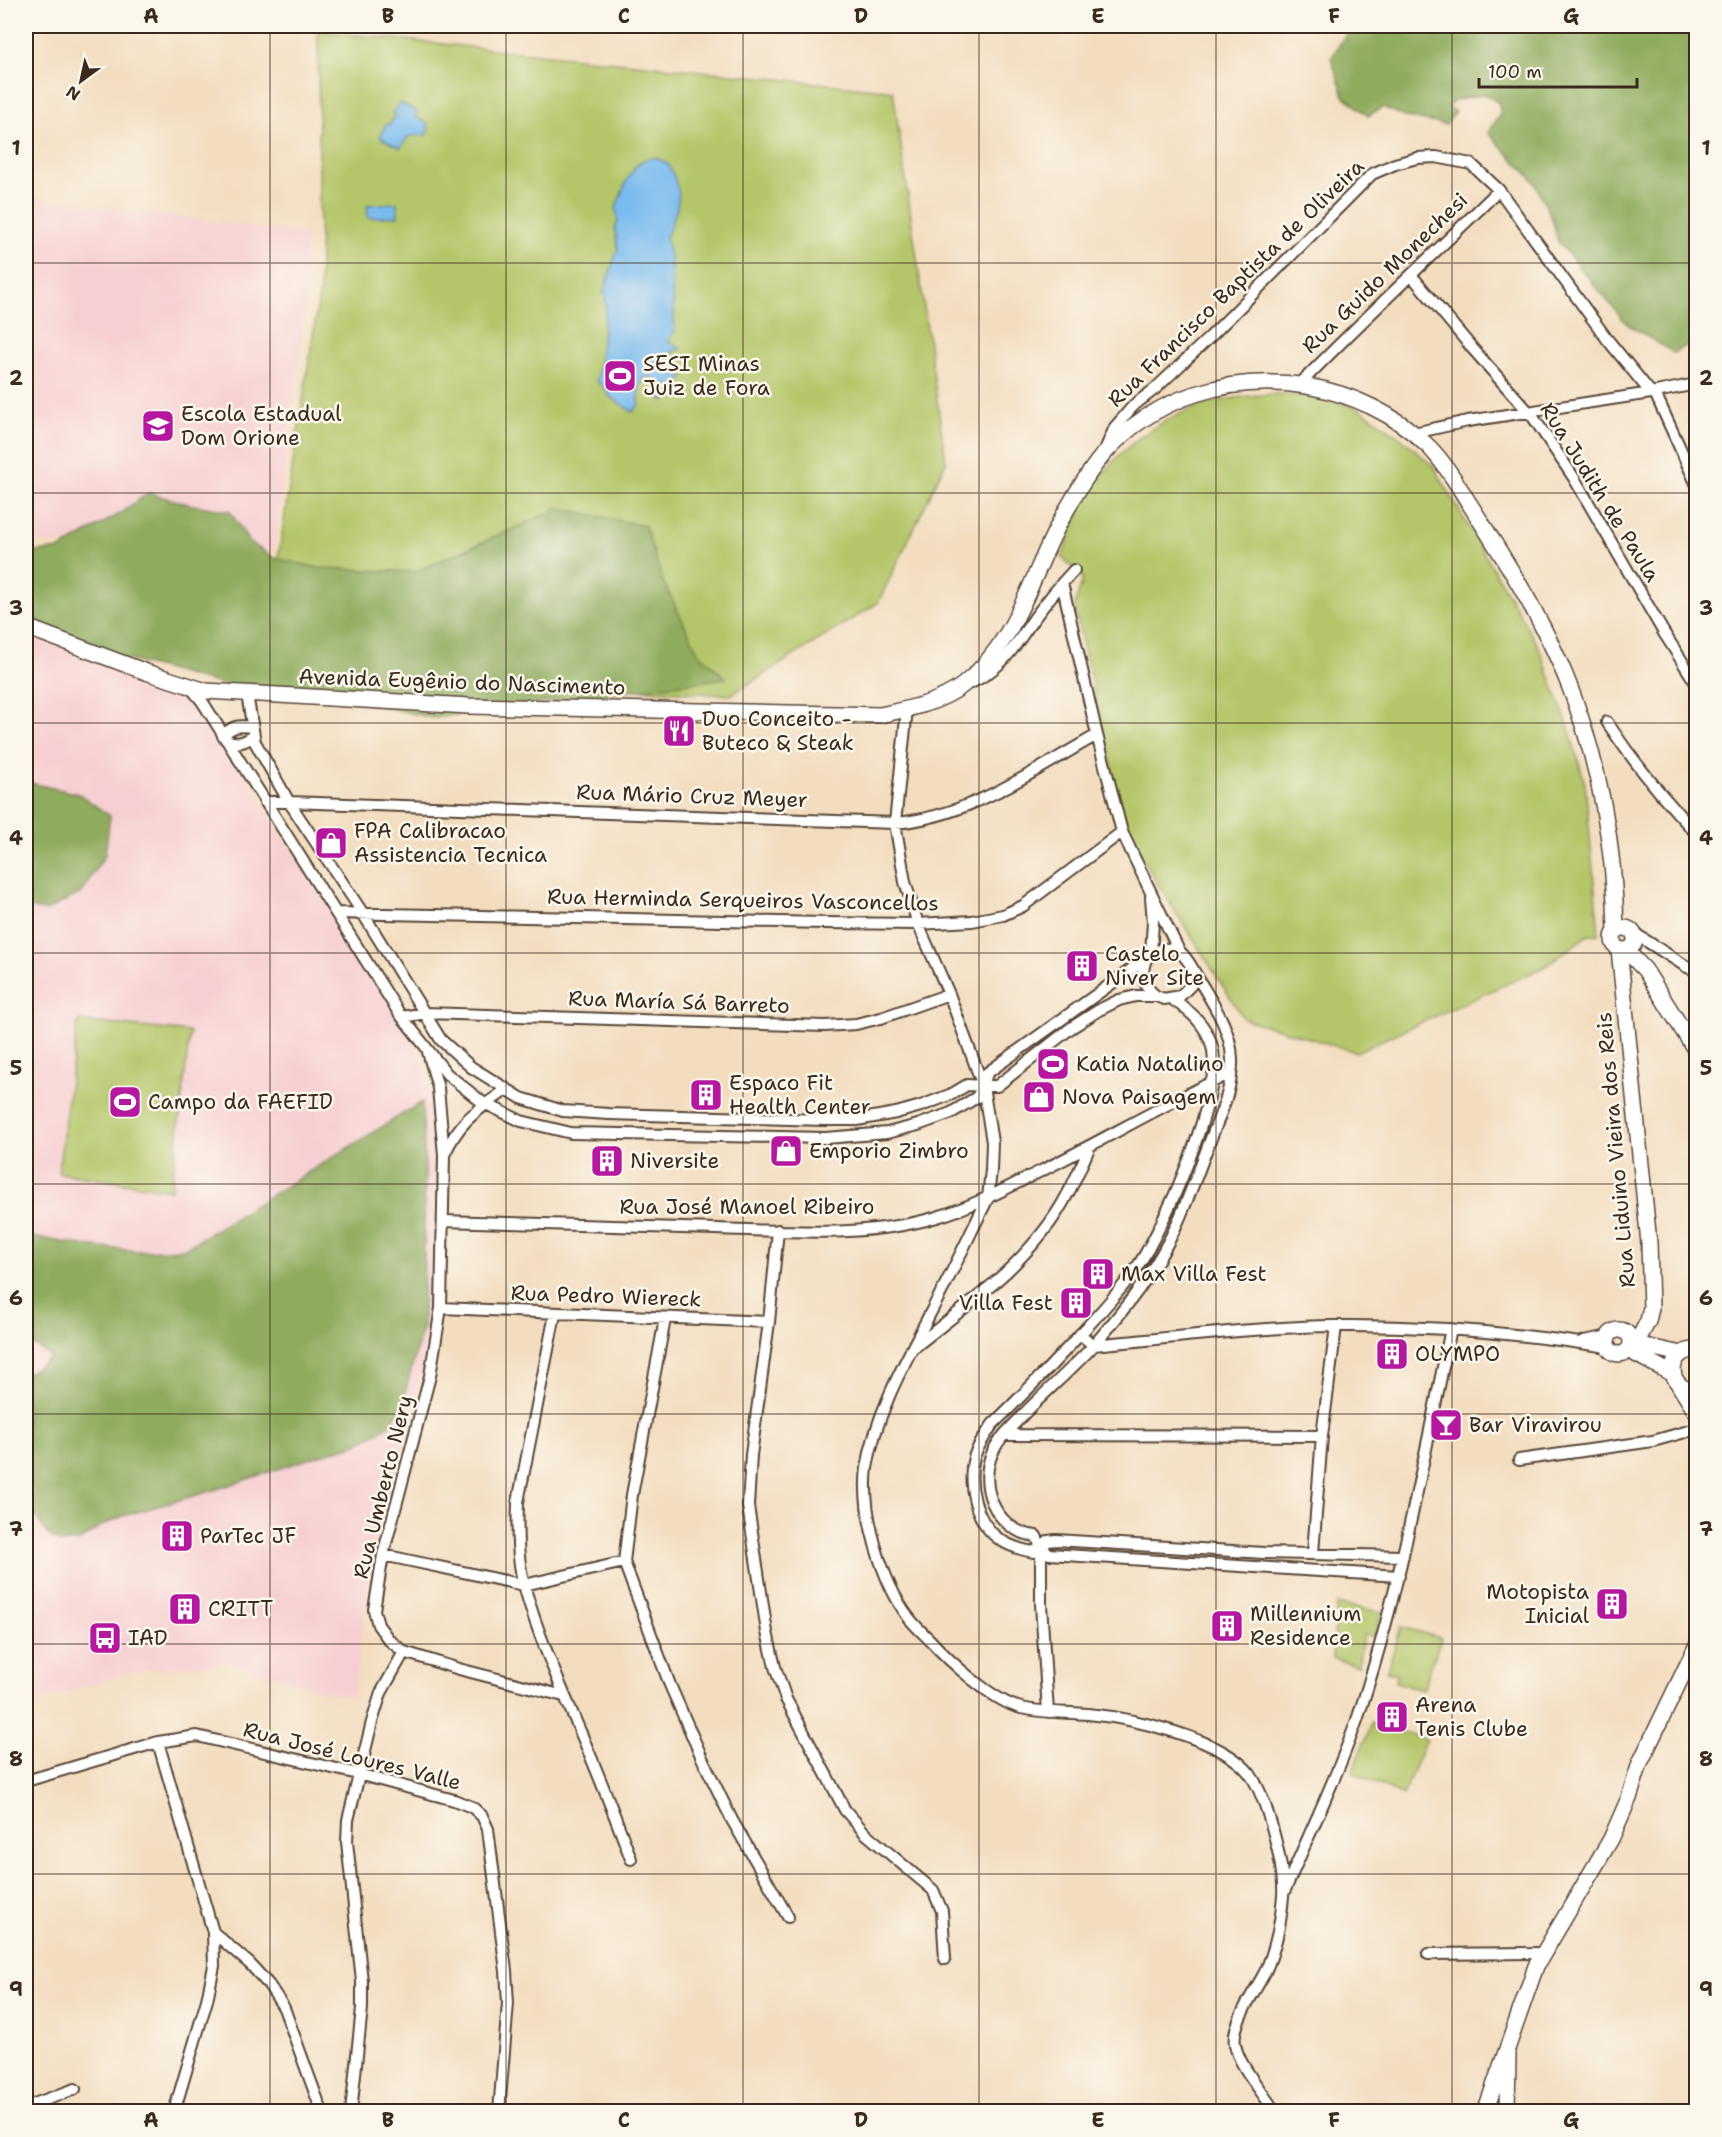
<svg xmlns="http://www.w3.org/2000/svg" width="1722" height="2137" font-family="'Shantell Sans',sans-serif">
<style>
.built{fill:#f7cfd2}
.green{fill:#b4c669;stroke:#787844;stroke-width:1.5}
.forest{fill:#8fab5d;stroke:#656a3e;stroke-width:1.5}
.water{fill:#7abbef;stroke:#5a7286;stroke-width:1.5}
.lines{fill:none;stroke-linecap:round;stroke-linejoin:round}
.street-casing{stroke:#574536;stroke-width:14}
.secondary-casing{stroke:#574536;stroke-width:18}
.street{stroke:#fff;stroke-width:10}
.secondary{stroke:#fff;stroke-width:15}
.grid{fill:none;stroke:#3b2a1e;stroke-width:1.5;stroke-opacity:0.55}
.labels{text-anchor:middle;stroke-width:5;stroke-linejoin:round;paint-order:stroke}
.street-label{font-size:21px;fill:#3b2a1e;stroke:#fbf7ec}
.poi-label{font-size:21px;fill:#3b2a1e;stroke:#fbf7ec;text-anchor:start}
.neatline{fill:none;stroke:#3b2a1e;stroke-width:2}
.grid-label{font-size:20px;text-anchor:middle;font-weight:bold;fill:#3b2a1e}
</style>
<rect width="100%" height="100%" fill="#fbf7ec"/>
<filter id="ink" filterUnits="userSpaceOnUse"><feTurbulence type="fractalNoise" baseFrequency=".0167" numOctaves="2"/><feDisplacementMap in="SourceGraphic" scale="12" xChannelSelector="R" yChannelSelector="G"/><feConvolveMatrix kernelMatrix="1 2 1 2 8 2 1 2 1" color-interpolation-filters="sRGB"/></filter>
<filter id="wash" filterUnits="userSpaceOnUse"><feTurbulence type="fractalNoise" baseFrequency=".008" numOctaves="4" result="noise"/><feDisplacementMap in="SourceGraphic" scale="24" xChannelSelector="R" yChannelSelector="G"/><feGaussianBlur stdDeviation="1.35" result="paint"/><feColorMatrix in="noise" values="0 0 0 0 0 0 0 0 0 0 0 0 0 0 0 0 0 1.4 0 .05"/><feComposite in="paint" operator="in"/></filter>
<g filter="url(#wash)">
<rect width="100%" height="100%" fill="#f3ddbf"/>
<path class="built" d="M26,197L306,234L305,311L274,551L79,546L26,541Z
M26,631L191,693L410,1034L426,1069L431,1089L435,1125L433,1314L431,1339L376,1551L365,1608L354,1696L332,1694L228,1663L140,1670L26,1704Z"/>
<path class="green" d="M318,31L893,91L946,462L878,603L731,695L261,668L320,290Z
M1279,394L1325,397L1361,410L1403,439L1434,467L1538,646L1569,728L1585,784L1599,934L1588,935L1544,967L1356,1052L1244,1019L1129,839L1074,608L1083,579L1062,557C1070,536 1077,512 1088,493C1092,487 1098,481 1102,475C1148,417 1207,396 1279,394Z
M78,1021L190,1032L171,1190L58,1173Z
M1337,1604L1382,1612L1374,1637L1363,1635L1358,1666L1332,1658Z
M1401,1627L1441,1638L1423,1690L1396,1682L1397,1674L1387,1671Z
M1372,1723L1426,1739L1403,1796L1352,1772Z"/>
<path class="forest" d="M1351,26H1696V342L1689,344L1674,353L1627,324L1558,242L1553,221L1533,180L1488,133L1501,113L1498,102L1485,94L1453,101L1448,107L1455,112L1446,125L1405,117L1383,107L1368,116L1344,96L1331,58Z
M148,493L192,505L230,511L249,542L274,558L319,568L415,572L560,508L645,526L663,581L698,652L726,678L433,718L338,697L240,689L118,657L26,624V553L60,549L119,514Z
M26,782L79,794L110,816L105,855L81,893L46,911L26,907Z
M422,1102L425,1169L423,1327L401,1407L389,1426L357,1444L333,1451L214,1490L123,1516L99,1527L80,1541L60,1543L47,1534L26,1502V1374L50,1359L49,1355L26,1340V1236L94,1247L140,1251L184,1249Z"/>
<path class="water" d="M401,103L417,112L415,117L427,123L429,128L426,135L409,136L400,148L381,138V134L386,125L390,124L396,115L392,113Z
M657,158L668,164L674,176L679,193L677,208L666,238L670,256L675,331L670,336L669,342L681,349L674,351L668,358L670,370L684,377L675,388L666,384L662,387V397L666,401L657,397L654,392L658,385L654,377L643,378L639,389V405L633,412L610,397L603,386L597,382L606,306L604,291L618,248L615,229L618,220L616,208L626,182L636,166L645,159Z
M397,203L398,216L368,218L367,205Z"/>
</g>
<g filter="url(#ink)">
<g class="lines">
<g class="street-casing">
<path id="street" d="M1412,276L1472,348L1533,417L1574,478L1664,633L1696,683
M1299,385C1364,318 1433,255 1499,190
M1655,393L1696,483
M1414,433L1468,421L1651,393
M1105,450L1115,427L1134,405L1155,389L1211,336L1372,174L1395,164L1417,158L1436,157L1471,164L1499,190L1607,339L1651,393L1696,384
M1062,583L1097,735L1122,832L1179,951
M971,683C1005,666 1014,647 1035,617C1047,601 1060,585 1074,570
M190,687L202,701L399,1013L447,1074L482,1102L521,1121L571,1133L826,1138L887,1133L918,1125L951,1113L977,1097L983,1086H997L1071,1028L1099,1010L1119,1000L1136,996H1156L1164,999L1180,996L1191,985L1193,969
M247,694L255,742L289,802L362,912L441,1040L471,1067L521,1098L563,1111L609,1114L825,1120H857L896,1113L921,1106L952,1094L967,1085L983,1086L987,1073L1157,951C1183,942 1188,962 1199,980C1213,1004 1231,1029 1232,1059C1233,1088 1220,1115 1210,1141C1199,1169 1189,1198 1176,1226C1157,1269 1125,1309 1094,1345C1071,1370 1044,1393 1020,1418C1012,1427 1002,1435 996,1446C975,1480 993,1531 1036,1536L1041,1547L1049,1554L1399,1576
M907,709L895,823L905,882L918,924L949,994L983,1086L992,1142L991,1170L988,1198C970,1234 953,1271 934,1306C908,1357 876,1411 867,1468C861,1513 882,1582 909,1618C915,1626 923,1633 930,1640C949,1661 994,1702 1021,1708C1043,1713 1066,1712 1088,1714C1131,1718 1223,1738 1250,1774C1267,1798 1285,1867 1283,1896C1281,1922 1276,1948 1265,1972C1256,1990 1231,2024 1235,2044C1238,2065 1263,2092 1275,2112
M1607,722C1634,763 1663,798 1696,833
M223,736C232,726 238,725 251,727
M226,740C237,744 244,744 253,735
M265,802H289L895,823C970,817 1033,771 1097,735
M336,913L825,923L918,924L972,921L1003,915L1023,906L1122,832
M1634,933L1687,967L1696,970
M1151,954L1153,922L1151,897
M1146,959C1140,975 1143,986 1156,996
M1172,999C1190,1011 1206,1024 1212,1046C1225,1091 1163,1231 1135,1270C1121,1290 1104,1308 1088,1326C1057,1360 1026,1392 993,1424C986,1434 978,1445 974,1457C967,1483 975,1522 999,1539C1009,1546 1022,1550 1034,1552L1048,1541L1056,1540L1264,1553L1403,1556
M402,1017L426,1013L825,1026L856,1024L881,1018L949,994
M428,1052L438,1088L444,1155L441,1308L430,1376L383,1555L374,1610L378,1625L389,1640L404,1652L459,1669L564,1696
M444,1155C460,1120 476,1111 506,1090
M443,1221C534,1223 625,1226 716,1229C789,1231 867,1238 937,1217C974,1206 1007,1188 1041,1171C1105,1139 1166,1103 1231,1073
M778,1230L769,1322L751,1455L748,1506L767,1632L775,1667L786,1699L845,1810L865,1833L933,1890L942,1911L945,1959
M441,1308L769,1322
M555,1314L518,1502C517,1530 517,1558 524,1585C537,1633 560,1685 580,1731C598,1773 615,1816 631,1859
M665,1319L632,1495L624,1562L670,1685L702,1758L732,1820L788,1917
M1080,1334L1093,1345C1174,1338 1255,1327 1335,1326C1426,1325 1519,1333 1608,1347
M1584,1341L1609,1336
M916,1346C960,1311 1008,1277 1043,1232C1064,1206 1077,1176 1090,1146
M1004,1435L1322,1436
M1519,1460L1653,1441L1696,1429
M1041,1547V1604L1048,1712
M1313,1553L1322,1436L1336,1326
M383,1555L524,1585L624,1562
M158,1742L213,1932L250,1964L269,1985L284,2008L322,2112
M26,1781L158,1742L197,1736L358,1774L454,1800L472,1807L482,1816L488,1829L506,1971L508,2003L499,2112
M1284,1892C1309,1835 1336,1779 1357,1720C1400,1592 1423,1460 1451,1329
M1428,1954L1543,1953
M26,2107L75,2089
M174,2112L207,2000L214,1966L213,1932
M351,2112L362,2008V1981L347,1842L348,1820L372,1722L381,1693L404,1652"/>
</g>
<g class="secondary-casing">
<path id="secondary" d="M26,627L146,672L206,691L469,706L880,715C908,709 940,703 963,685C1017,642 1030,578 1061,520C1073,498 1086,475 1102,456C1153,396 1231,374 1307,386C1352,394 1396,414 1429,447C1445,463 1457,484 1469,503C1506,561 1544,621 1569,685C1599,762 1615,848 1616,931
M1613 939a11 11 0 1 1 22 0a11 11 0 1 1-22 0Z
M1619,949L1649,1243L1651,1308L1648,1321L1636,1344
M1626,950L1645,970L1696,1051
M1607 1342a12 12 0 1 1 24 0a12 12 0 1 1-24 0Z
M1631,1343L1681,1354
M1628,1350L1673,1374
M1696,1350C1666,1349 1665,1390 1696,1391
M1679,1385L1696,1412
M1485,2112L1536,1966L1611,1839L1629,1798L1640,1763L1696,1647
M1507,2112L1508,2055"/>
</g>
<use href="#street" class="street"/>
<use href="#secondary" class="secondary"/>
</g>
</g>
<path class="grid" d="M270,26V2112M506,26V2112M743,26V2112M979,26V2112M1216,26V2112M1452,26V2112M26,263H1696M26,493H1696M26,723H1696M26,953H1696M26,1184H1696M26,1414H1696M26,1644H1696M26,1874H1696"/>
<defs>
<g id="stadium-square" transform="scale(1.725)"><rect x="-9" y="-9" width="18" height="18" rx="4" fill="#b5179e" stroke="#fbf7ec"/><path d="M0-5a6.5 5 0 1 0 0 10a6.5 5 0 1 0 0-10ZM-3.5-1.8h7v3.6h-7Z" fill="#fff"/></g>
<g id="school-square" transform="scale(1.725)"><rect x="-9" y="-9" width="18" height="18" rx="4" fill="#b5179e" stroke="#fbf7ec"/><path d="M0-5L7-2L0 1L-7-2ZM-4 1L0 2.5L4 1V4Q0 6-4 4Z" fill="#fff"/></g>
<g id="restaurant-square" transform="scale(1.725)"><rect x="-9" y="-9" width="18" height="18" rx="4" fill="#b5179e" stroke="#fbf7ec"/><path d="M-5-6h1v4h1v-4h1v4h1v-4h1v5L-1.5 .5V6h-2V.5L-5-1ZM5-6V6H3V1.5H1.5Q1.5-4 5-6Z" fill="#fff"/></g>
<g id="shop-square" transform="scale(1.725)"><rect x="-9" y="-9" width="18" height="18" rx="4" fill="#b5179e" stroke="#fbf7ec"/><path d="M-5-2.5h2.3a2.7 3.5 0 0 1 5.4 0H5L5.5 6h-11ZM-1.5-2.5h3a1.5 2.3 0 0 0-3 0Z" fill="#fff"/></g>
<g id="building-square" transform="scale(1.725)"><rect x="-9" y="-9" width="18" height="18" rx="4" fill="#b5179e" stroke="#fbf7ec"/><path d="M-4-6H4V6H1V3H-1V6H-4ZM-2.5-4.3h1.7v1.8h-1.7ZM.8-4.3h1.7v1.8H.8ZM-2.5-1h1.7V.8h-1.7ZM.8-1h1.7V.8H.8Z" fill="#fff"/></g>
<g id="bar-square" transform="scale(1.725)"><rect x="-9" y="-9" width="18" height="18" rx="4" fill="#b5179e" stroke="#fbf7ec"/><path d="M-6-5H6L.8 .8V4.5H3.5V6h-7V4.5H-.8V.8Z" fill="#fff"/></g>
<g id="bus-square" transform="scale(1.725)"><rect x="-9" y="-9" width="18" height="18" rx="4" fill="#b5179e" stroke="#fbf7ec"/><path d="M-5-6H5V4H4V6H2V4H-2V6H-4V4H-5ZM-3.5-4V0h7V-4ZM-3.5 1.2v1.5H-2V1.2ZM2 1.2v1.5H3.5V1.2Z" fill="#fff"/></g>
</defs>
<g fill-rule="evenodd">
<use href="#stadium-square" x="620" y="376"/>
<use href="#school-square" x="158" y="426"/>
<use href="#restaurant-square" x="679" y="731"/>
<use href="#shop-square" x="331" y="843"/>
<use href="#building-square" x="1082" y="966"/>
<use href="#stadium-square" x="1053" y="1064"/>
<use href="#building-square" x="706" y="1095"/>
<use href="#shop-square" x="1039" y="1097"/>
<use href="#stadium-square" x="125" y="1102"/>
<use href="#shop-square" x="786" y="1151"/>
<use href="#building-square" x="607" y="1161"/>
<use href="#building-square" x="1098" y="1274"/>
<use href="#building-square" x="1076" y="1303"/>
<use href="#building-square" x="1392" y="1354"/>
<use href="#bar-square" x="1446" y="1425"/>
<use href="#building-square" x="177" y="1536"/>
<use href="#building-square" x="1612" y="1604"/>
<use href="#building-square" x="185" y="1609"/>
<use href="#building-square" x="1227" y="1626"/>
<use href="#bus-square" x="105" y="1638"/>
<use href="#building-square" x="1392" y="1717"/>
</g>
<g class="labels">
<g class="street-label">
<text transform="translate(1385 273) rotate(-44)" y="7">Rua Guido Monechesi</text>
<text transform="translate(1236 283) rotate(-44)" y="7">Rua Francisco Baptista de Oliveira</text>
<text transform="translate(1600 492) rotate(58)" y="7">Rua Judith de Paula</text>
<text transform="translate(462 682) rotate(2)" y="7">Avenida Eugênio do Nascimento</text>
<text transform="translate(692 796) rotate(2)" y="7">Rua Mário Cruz Meyer</text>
<text transform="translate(743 900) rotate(1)" y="7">Rua Herminda Serqueiros Vasconcellos</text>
<text transform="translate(679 1002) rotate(2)" y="7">Rua María Sá Barreto</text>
<text transform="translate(1616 1150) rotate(-95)" y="7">Rua Liduino Vieira dos Reis</text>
<text x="747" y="1214">Rua José Manoel Ribeiro</text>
<text transform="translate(606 1296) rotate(2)" y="7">Rua Pedro Wiereck</text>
<text transform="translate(383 1487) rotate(-76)" y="7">Rua Umberto Nery</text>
<text transform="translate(352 1756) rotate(14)" y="7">Rua José Loures Valle</text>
</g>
<g class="poi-label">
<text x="643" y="371">SESI Minas<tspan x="643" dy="24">Juiz de Fora</tspan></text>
<text x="181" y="421">Escola Estadual<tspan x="181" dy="24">Dom Orione</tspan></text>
<text x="702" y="726">Duo Conceito -<tspan x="702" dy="24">Buteco &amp; Steak</tspan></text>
<text x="354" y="838">FPA Calibracao<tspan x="354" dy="24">Assistencia Tecnica</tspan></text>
<text x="1105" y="961">Castelo<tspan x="1105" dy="24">Niver Site</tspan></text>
<text x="1076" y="1071">Katia Natalino</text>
<text x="729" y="1090">Espaco Fit<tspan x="729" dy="24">Health Center</tspan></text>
<text x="1062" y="1104">Nova Paisagem</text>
<text x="148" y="1109">Campo da FAEFID</text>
<text x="809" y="1158">Emporio Zimbro</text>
<text x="630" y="1168">Niversite</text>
<text x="1121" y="1281">Max Villa Fest</text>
<text x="1053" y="1310" text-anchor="end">Villa Fest</text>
<text x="1415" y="1361">OLYMPO</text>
<text x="1469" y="1432">Bar Viravirou</text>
<text x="200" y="1543">ParTec JF</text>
<text x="1589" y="1599" text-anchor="end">Motopista<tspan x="1589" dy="24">Inicial</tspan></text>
<text x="208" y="1616">CRITT</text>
<text x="1250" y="1621">Millennium<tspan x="1250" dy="24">Residence</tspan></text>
<text x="128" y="1645">IAD</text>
<text x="1415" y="1712">Arena<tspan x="1415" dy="24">Tenis Clube</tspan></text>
</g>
</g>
<rect width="1722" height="2137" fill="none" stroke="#fbf7ec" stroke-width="66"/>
<g transform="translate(81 81) rotate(213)" stroke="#fbf7ec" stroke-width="4.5" paint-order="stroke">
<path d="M0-4.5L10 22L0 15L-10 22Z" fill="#3b2a1e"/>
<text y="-9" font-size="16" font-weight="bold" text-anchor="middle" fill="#3b2a1e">N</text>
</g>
<path d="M1479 78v9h158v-9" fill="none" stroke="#3b2a1e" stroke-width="3"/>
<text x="1488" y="78" font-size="18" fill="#3b2a1e" stroke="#fbf7ec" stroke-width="4.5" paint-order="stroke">100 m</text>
<rect x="33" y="33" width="1656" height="2071" class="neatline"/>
<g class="grid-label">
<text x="151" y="23">A</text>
<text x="388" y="23">B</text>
<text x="624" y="23">C</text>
<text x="861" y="23">D</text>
<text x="1098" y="23">E</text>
<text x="1334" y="23">F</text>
<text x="1571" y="23">G</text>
<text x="16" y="155">1</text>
<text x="1706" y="155">1</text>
<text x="16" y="385">2</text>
<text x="1706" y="385">2</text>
<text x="16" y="615">3</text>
<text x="1706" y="615">3</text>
<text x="16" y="845">4</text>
<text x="1706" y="845">4</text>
<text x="16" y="1075">5</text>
<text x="1706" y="1075">5</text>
<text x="16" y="1305">6</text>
<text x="1706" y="1305">6</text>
<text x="16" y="1536">7</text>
<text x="1706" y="1536">7</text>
<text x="16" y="1766">8</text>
<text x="1706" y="1766">8</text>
<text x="16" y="1996">9</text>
<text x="1706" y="1996">9</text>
<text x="151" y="2127">A</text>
<text x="388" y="2127">B</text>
<text x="624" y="2127">C</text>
<text x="861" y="2127">D</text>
<text x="1098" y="2127">E</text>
<text x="1334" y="2127">F</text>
<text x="1571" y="2127">G</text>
</g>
</svg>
